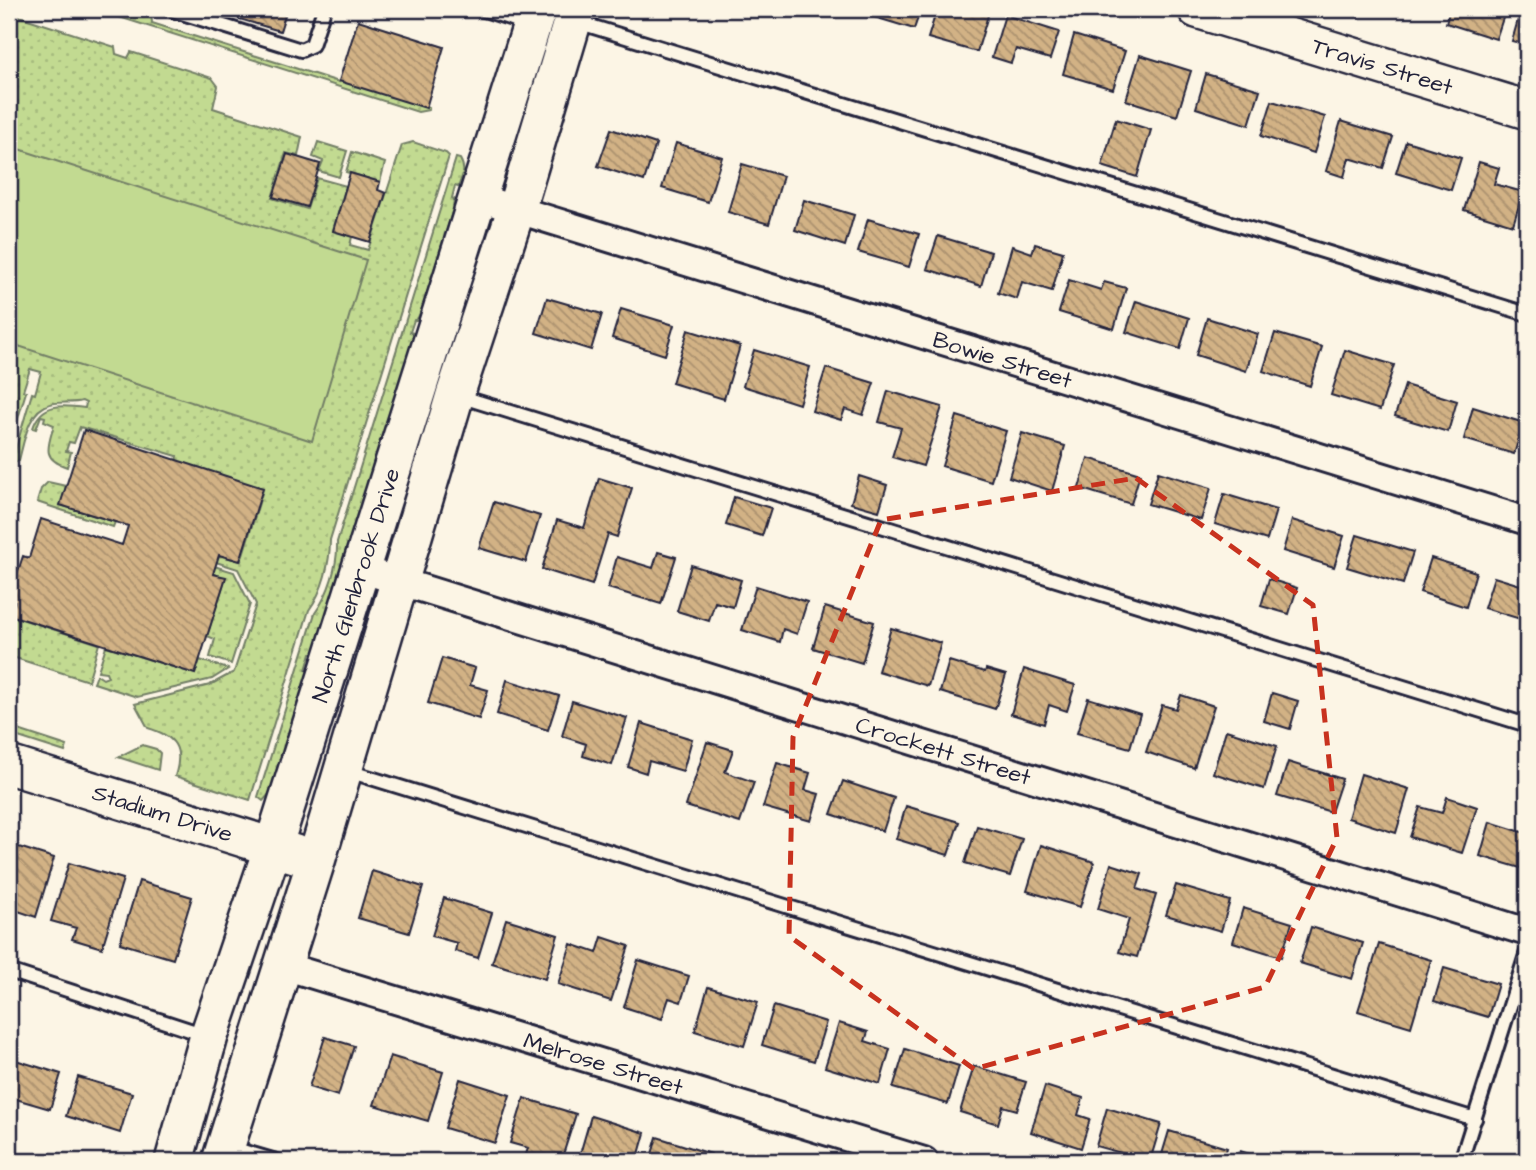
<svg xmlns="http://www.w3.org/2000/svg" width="1536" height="1170" font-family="'Architects Daughter',sans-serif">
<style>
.grass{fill:url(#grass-dots);stroke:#727e66;stroke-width:2}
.pitch{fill:#c2da91;stroke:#727e66;stroke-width:2}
.building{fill:url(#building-back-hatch);stroke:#22223b;stroke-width:2}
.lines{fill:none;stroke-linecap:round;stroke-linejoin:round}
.lane-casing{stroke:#22223b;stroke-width:18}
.street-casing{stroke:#22223b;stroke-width:32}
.secondary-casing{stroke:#22223b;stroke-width:42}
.lane{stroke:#fcf5e5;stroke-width:12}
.street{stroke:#fcf5e5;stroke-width:26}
.secondary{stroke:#fcf5e5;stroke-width:37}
.marked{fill:none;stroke:#c8321e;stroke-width:5;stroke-dasharray:14 9;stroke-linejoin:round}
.labels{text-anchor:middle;stroke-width:5;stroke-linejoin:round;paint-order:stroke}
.street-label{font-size:23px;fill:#22223b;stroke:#fcf5e5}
</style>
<defs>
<pattern id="grass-dots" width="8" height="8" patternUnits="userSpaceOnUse" patternTransform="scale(1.75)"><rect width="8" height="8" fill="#c2da91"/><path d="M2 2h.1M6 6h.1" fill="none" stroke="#a6bb7e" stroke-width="1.8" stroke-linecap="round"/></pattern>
<pattern id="building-back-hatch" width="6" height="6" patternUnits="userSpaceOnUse" patternTransform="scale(1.75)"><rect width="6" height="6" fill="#d2b285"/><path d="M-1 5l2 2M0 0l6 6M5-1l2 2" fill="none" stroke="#aa906e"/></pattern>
</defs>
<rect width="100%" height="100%" fill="#fcf5e5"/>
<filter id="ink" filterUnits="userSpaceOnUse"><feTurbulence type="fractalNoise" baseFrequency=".0143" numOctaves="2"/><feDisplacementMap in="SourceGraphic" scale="14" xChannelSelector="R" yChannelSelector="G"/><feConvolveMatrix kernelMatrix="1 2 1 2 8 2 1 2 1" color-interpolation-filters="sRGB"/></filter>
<g filter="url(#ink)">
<path class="grass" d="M94,9H141C148,12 152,15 152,23L339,82L340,79L429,107V110L418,112Z
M9,13L115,47L116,54L128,58L131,52L212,78L218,86L213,108L302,137L298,156L286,153L272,198L307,209L317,178L346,186L333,230L352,237L350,245L368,250L402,145L413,142L446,153L449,156L330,540C330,563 323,591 309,610L250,800L175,776C184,748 175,736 148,728L135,704L210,685L234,672L256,604L238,569L216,562L218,555L241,561L263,490L176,462L177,456L80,427L74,443L69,442L66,451L71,452L67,467C41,459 48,446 54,425L44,421L45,417L41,416L36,429L33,428C41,402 63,405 85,408L86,403L82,401C73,404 61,401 50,404C28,410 24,442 19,460L11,465L32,393L35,394L41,372L30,369L23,391L26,392L9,448Z
M318,142L347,151L339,177L319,171L323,161L313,157Z
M352,152L385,163L380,182L346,172Z
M456,158L460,159C466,170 463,175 458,187L455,186L452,198L454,199L453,209L423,306L417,320H414L410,332L413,333L412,342L318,646L315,653H311L306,670L309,671L271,792L263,801L258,797L315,613C329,594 338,565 337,542Z
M48,482L66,486L61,505L115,522L113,527L37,502L41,489Z
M214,566L234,572L250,604L231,664L210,657L215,639L207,636L225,580L212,574Z
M9,615L99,644L88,681L9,656Z
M106,646L195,674L200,660L228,669L212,679L137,697L94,683L97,675L103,679L108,677L106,672L98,671Z
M9,727L67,746L65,752L9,734Z
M142,745L156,749L160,753L158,770L118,757Z"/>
<path class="pitch" d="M9,146L366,260L312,441L9,343Z"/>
<path class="building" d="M206,9H287L280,31Z
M862,9H921L914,29L861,13Z
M937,9H977L989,12L977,52L928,38Z
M1450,9H1506L1496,39L1446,23Z
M1521,9H1527V45L1512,41Z
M1005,15L1059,32L1050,59L1016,49L1011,63L992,57Z
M358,20L444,47L426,108L339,81Z
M1074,35L1125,51L1113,89L1063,74Z
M1140,55L1191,71L1177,116L1126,100Z
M1206,74L1260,90L1249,125L1196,108Z
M1272,101L1325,117L1314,153L1261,136Z
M1116,119L1151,130L1137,177L1102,166Z
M1341,121L1393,137L1383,168L1349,158L1344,177L1326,171Z
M611,129L656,144L644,181L598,166Z
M1406,141L1461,158L1451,190L1396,173Z
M676,143L722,157L708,202L662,188Z
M287,154L320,164L307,207L273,197Z
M1479,162L1499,168L1494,184L1523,192L1513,225L1464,210Z
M742,164L783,176L769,224L728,212Z
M350,173L380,182L378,190L386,193L370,242L333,231Z
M804,200L854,215L845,246L795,230Z
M868,219L919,234L909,267L858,252Z
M938,236L991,252L981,286L927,269Z
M1035,244L1063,252L1052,291L1022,282L1017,299L998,293L1012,246L1032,253Z
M1069,280L1101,290L1104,282L1126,288L1114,329L1059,312Z
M547,298L602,314L591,350L536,333Z
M1136,301L1189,318L1180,349L1126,332Z
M621,309L674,325L665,355L612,338Z
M1207,318L1258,334L1246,371L1196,355Z
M688,330L740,346L724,399L672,383Z
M1275,333L1322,347L1310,386L1263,371Z
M754,350L810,367L799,404L743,386Z
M1345,350L1394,365L1380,410L1331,395Z
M826,368L874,383L863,415L845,409L841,420L812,411Z
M1405,385L1457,401L1448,432L1395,416Z
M888,391L942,407L923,466L892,457L901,428L879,422Z
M1473,407L1524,423L1514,454L1464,439Z
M957,416L1006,431L991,481L942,466Z
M84,430L263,488L240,561L219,555L213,574L226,577L195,674L10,615L15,602L9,598L23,556L29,558L41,519L122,545L128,526L60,505Z
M1022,433L1065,446L1052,491L1009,477Z
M1088,458L1140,474L1131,504L1079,488Z
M1158,472L1211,488L1201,520L1148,504Z
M859,476L887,485L879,511L851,503Z
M599,478L632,488L617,537L608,534L592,585L542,569L557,520L584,528Z
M1224,494L1276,510L1267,540L1215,524Z
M734,497L771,508L762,536L726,525Z
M494,502L540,516L526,562L479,548Z
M1292,520L1344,536L1334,567L1283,551Z
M1357,535L1413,552L1403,584L1347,567Z
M658,552L676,557L661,604L608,588L617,557L653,568Z
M1431,558L1476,572L1466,607L1420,592Z
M691,565L741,580L733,607L715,602L709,621L677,611Z
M1494,577L1527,587V621L1484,608Z
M1269,579L1297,588L1289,614L1261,606Z
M756,586L807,602L797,634L783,629L780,642L742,630Z
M825,607L874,622L862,663L813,648Z
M891,628L941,643L928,686L878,671Z
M442,658L475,668L470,685L488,690L479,719L428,703Z
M949,661L985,672L986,669L1006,675L995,709L940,692Z
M1024,669L1075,685L1067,711L1049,705L1044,724L1011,714Z
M507,680L559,696L548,730L497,714Z
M1272,693L1298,701L1290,729L1264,721Z
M1181,695L1214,706L1194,768L1146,752L1162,705L1176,709Z
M1088,698L1140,714L1130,748L1077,733Z
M572,701L627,718L612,765L583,756L586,744L562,736Z
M641,723L692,739L683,771L649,761L646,773L628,767Z
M1226,730L1277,746L1264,789L1213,773Z
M707,742L733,750L725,772L754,782L740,823L686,806Z
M1288,762L1342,779L1331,812L1277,796Z
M777,763L810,773L805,790L819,794L811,821L763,807Z
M1361,774L1409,789L1396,833L1348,818Z
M843,781L894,798L883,831L831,814Z
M1447,797L1477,807L1462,853L1410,837L1420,807L1442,813Z
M906,806L959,822L948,855L896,839Z
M1490,822L1525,833L1527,827V870L1480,856Z
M977,826L1022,839L1010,876L965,863Z
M9,844L54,858L36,917L9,908Z
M1041,845L1094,862L1080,907L1027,891Z
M69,863L123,879L102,948L72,939L76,928L51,921Z
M1111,864L1142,874L1137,889L1156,895L1137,957L1119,952L1129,919L1098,909Z
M372,871L423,887L409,933L358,918Z
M139,881L192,897L173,959L120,943Z
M1176,885L1230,901L1221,931L1166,915Z
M444,898L492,913L478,958L455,951L457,943L432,936Z
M1243,908L1292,923L1281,957L1233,942Z
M506,919L558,935L545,979L492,963Z
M1311,927L1363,943L1352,979L1300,963Z
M602,937L629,946L611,1001L558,984L571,944L597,953Z
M1379,944L1431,960L1411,1027L1358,1011Z
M638,960L689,976L681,1002L669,998L662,1019L624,1007Z
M1444,968L1498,984L1488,1017L1434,1001Z
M708,987L758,1002L744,1046L695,1031Z
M774,1006L826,1022L814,1061L762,1045Z
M839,1023L868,1032L865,1041L890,1049L880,1084L825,1067Z
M325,1037L354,1046L338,1096L309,1087Z
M905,1049L959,1066L948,1104L893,1088Z
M390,1056L443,1072L428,1121L374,1105Z
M9,1058L61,1074L50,1109L9,1097Z
M974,1066L1026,1082L1017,1110L1003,1106L998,1124L960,1112Z
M78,1077L132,1093L120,1133L66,1116Z
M460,1079L510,1095L495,1143L445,1128Z
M1045,1086L1083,1098L1078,1115L1090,1119L1081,1148L1031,1132Z
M524,1098L576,1114L561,1161H524L528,1148L510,1143Z
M1107,1108L1161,1124L1150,1161L1096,1146Z
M591,1116L645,1133L637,1161H578Z
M1169,1131L1227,1148L1223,1161H1160Z
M657,1137L711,1154L709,1161H650Z
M1240,1151L1272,1161H1237Z"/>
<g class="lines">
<g class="lane-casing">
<path id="lane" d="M169,9L301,50L312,45L324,9
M481,9L531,25
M574,21L1527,314
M459,396L1527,725
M345,770L1475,1119
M9,971L205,1035
M229,1147L276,1161
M1461,1161L1527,952"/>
</g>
<g class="street-casing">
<g id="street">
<path id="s1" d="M479,198L1527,521"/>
<path id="s2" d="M360,569L1527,932"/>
<path id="s3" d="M284,966L924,1161"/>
</g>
</g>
<g class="secondary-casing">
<g id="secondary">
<path id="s4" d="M1197,9L1527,110"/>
<path id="s5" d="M9,765L295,854"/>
<path id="s6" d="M174,1161L209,1036L273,847L537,9"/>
<path d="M221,1161L316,861L455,395L516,210L576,9"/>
</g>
</g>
<use href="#lane" class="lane"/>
<use href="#street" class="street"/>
<use href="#secondary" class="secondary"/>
</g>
</g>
<path class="marked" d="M1136,478L1313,605L1337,838L1265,987L974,1069L789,936L793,737L881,520Z"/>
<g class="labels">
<g class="street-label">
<text dy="8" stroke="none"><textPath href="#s4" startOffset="194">Travis Street</textPath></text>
<text dy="8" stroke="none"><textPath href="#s1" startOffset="548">Bowie Street</textPath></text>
<text dy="8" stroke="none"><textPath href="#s6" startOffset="604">North Glenbrook Drive</textPath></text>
<text dy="8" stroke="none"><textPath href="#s2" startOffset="611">Crockett Street</textPath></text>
<text dy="8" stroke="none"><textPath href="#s5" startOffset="161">Stadium Drive</textPath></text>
<text dy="8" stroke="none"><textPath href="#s3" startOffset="334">Melrose Street</textPath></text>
</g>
</g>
<rect width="1536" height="1170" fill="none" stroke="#fcf5e5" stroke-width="35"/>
<rect x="18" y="18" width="1501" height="1135" fill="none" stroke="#22223b" stroke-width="2.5" filter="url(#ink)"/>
</svg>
